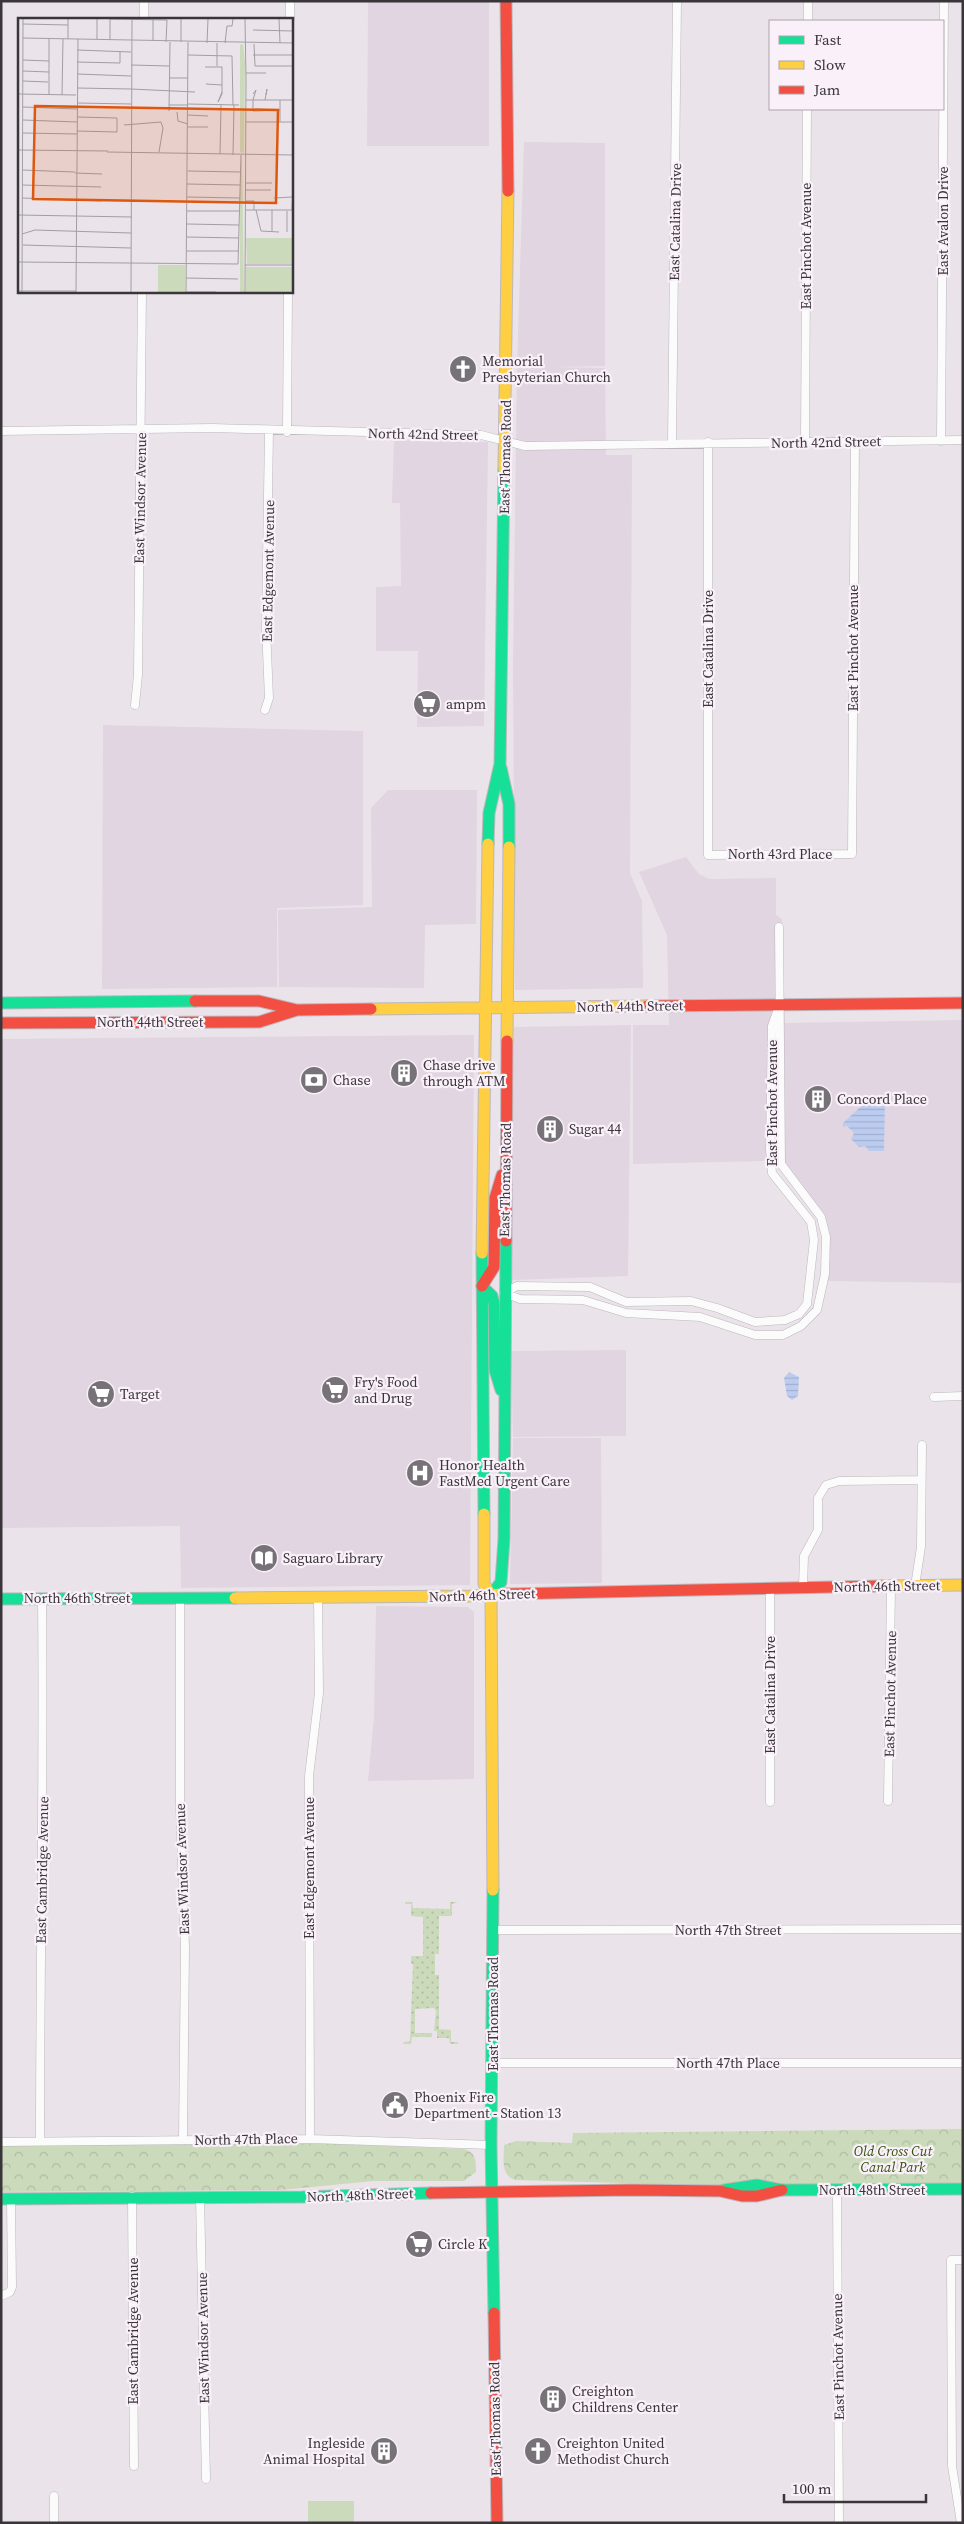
<svg xmlns="http://www.w3.org/2000/svg" width="964" height="2524" font-family="'Source Serif 4',serif">
<style>
.built{fill:#e0d5e0}
.grass{fill:url(#grass-dots)}
.park{fill:url(#park-crowns)}
.garden{fill:#cbdabb}
.water{fill:url(#water-rules)}
.lines{fill:none;stroke-linecap:round;stroke-linejoin:round}
.street-casing{stroke:#bbb7bb;stroke-width:9}
.fast-casing{stroke:#bbb7bb;stroke-width:13}
.slow-casing{stroke:#bbb7bb;stroke-width:13}
.jam-casing{stroke:#bbb7bb;stroke-width:13}
.street{stroke:#fcfbfc;stroke-width:8}
.fast{stroke:#16e098;stroke-width:11}
.slow{stroke:#ffcf43;stroke-width:11}
.jam{stroke:#f24e42;stroke-width:11}
.labels{text-anchor:middle;stroke-width:4.5;stroke-linejoin:round;paint-order:stroke}
.street-label{font-size:14px;fill:#393539;stroke:#f9f0f9}
.poi-label{font-size:14px;fill:#393539;stroke:#f9f0f9;text-anchor:start}
.park-label{font-size:14px;font-style:italic;fill:#34520c;stroke:#f9f0f9}
.inset-road{fill:none;stroke:#a39ea3;stroke-width:1}
.view{fill:#df570e;fill-opacity:0.15;stroke:#df570e;stroke-width:2.5}
.inset-edge{fill:none;stroke:#393539;stroke-width:2.5}
</style>
<defs>
<pattern id="grass-dots" width="8" height="8" patternUnits="userSpaceOnUse" patternTransform="scale(1.25)"><rect width="8" height="8" fill="#cbdabb"/><path d="M2 2h.1M6 6h.1" fill="none" stroke="#afbca2" stroke-width="1.8" stroke-linecap="round"/></pattern>
<pattern id="park-crowns" width="20" height="18" patternUnits="userSpaceOnUse" patternTransform="scale(1.25)"><rect width="20" height="18" fill="#cbdabb"/><path d="M2 6a3 3 0 1 1 6 0M12 15a3 3 0 1 1 6 0" fill="none" stroke="#afbca2"/></pattern>
<pattern id="water-rules" width="6" height="5" patternUnits="userSpaceOnUse" patternTransform="scale(1.25)"><rect width="6" height="5" fill="#bcccf0"/><path d="M0 2.5h6" fill="none" stroke="#a2b0cf"/></pattern>
</defs>
<rect width="100%" height="100%" fill="#eae4ea"/>
<path class="built" d="M368,1H489V146H367Z
M524,142L605,143V366L552,367L605,368L606,455H632L630,873L642,901L643,988L515,990L513,663L517,367Z
M394,440L488,442L484,726L417,727L418,651H376V587L401,586L400,503H392Z
M103,725L363,731V905L277,908V987L102,989Z
M388,790H477L476,924L425,925L424,988L279,987L278,910L372,907L371,808Z
M686,857L699,874L709,879L776,878V915L782,919L785,1023L963,1020V1283L828,1281L826,1220L785,1163L765,1161L633,1164V1025H669L667,935L639,872Z
M631,1025L628,1276L511,1280L514,1027Z
M474,1035L470,1585L181,1588L180,1526L1,1528V1039Z
M626,1350V1436L513,1437L511,1351Z
M513,1438H601L602,1583L510,1584Z
M376,1606L464,1607H468L474,1612V1779L368,1781L374,1717Z"/>
<path class="grass" d="M405,1902H412L413,1908L450,1909V1902H458L452,1904V1916H439V1954H435V1975H439V2029L451,2030V2042H458V2044H450L449,2038H437V2031H434L436,2011L434,2008L415,2009V2033H432V2037H412L411,2044H403L404,2042L410,2041L413,1964H411V1956H423V1917L411,1916V1904H405Z"/>
<path class="park" d="M963,2129V2187L725,2186L515,2180C500,2175 504,2158 504,2145L516,2141L572,2143L573,2133Z
M310,2143L464,2149C476,2153 476,2160 476,2172L464,2181H374L281,2190L1,2192V2146Z"/>
<path class="garden" d="M308,2501H354V2522H308Z"/>
<path class="water" d="M869,1099H885L884,1151H869L865,1146L859,1147L851,1139L854,1133L847,1126L843,1127V1123Z
M789,1372L799,1377L798,1396L792,1400L787,1396L784,1378Z"/>
<g class="lines">
<g class="street-casing">
<path id="street" d="M144,19V1
M290,19V1
M808,21V1
M1,431L212,428L481,435L525,446L963,440
M287,432L288,291
M941,441L944,1
M708,442V855L852,854L855,441
M672,443L677,1
M805,443L807,109
M135,705L138,675L142,291
M265,710L269,698L266,628L269,431
M504,1293L520,1299L583,1300L626,1313L700,1317L755,1335H783L801,1326L817,1310L825,1274L826,1237L821,1217L781,1164L779,927
M504,1293L517,1286L590,1287L626,1302L691,1301L717,1308L755,1322L785,1320L799,1314L807,1304L814,1240L811,1222L772,1173L770,1149L772,1026L778,1009
M934,1397L963,1396
M915,1586L921,1547L922,1445
M803,1588L804,1556L818,1530V1498L826,1485L839,1481L921,1480
M180,1598V1806L185,1947L183,2140
M888,1801L891,1587
M770,1802V1589
M493,1930L963,1929
M493,2063H963
M310,2139L309,1776L319,1693L318,1597
M40,2141C40,1960 44,1779 42,1598
M1,2142L310,2139L491,2145
M837,2191L839,2523
M132,2196L134,2466
M200,2197L206,2479
M1,2296L10,2292L12,2287L11,2199
M54,2496V2523
M961,2523L952,2466L951,2260H963"/>
</g>
<g class="fast-casing">
<path id="fast" d="M501,768L509,804V847
M488,844L489,813L500,764L504,469
M1,1003L195,1001
M482,1253L484,1514
M482,1286L492,1296L494,1303L495,1370L501,1390
M491,1595L501,1582L504,1539L506,1241
M1,1599L235,1598
M493,1890L491,2145L494,2313
M724,2190L757,2185L782,2190L963,2189
M1,2199L302,2197L431,2193"/>
</g>
<g class="slow-casing">
<path id="slow" d="M504,469L508,191
M371,1009L647,1006
M507,1041L509,847
M482,1253L488,844
M484,1514V1584L491,1595L493,1890
M881,1586L963,1585
M235,1598L471,1596L503,1594"/>
</g>
<g class="jam-casing">
<path id="jam" d="M506,1L508,191
M195,1001H259L297,1010
M647,1006L963,1003
M1,1023L259,1022L297,1010L371,1009
M506,1241L507,1041
M482,1286L494,1267L495,1198L502,1175
M503,1594L881,1586
M431,2193L631,2190L720,2191L742,2196H757L782,2190
M494,2313L497,2523"/>
</g>
<use href="#street" class="street"/>
<use href="#fast" class="fast"/>
<use href="#slow" class="slow"/>
<use href="#jam" class="jam"/>
</g>
<defs>
<g id="church-disc" transform="scale(1.4375)"><circle r="9.5" fill="#777277" stroke="#f9f0f9"/><path d="M-1.2-6h2.4v3.5h3.3v2.4h-3.3V6h-2.4V-.1h-3.3v-2.4h3.3Z" fill="#fff"/></g>
<g id="supermarket-disc" transform="scale(1.4375)"><circle r="9.5" fill="#777277" stroke="#f9f0f9"/><path d="M-6-5.5h2.5l.6 2H6L4.5 2H-2.5L-4.4-4H-6ZM-1.5 3.2a1.3 1.3 0 1 0 .1 0ZM3 3.2a1.3 1.3 0 1 0 .1 0Z" fill="#fff"/></g>
<g id="building-disc" transform="scale(1.4375)"><circle r="9.5" fill="#777277" stroke="#f9f0f9"/><path d="M-4-6H4V6H1V3H-1V6H-4ZM-2.5-4.3h1.7v1.8h-1.7ZM.8-4.3h1.7v1.8H.8ZM-2.5-1h1.7V.8h-1.7ZM.8-1h1.7V.8H.8Z" fill="#fff"/></g>
<g id="bank-disc" transform="scale(1.4375)"><circle r="9.5" fill="#777277" stroke="#f9f0f9"/><path d="M-6-4H6V4H-6ZM0-2.3a2.3 2.3 0 1 0 0 4.6a2.3 2.3 0 1 0 0-4.6Z" fill="#fff"/></g>
<g id="hospital-disc" transform="scale(1.4375)"><circle r="9.5" fill="#777277" stroke="#f9f0f9"/><path d="M-5-5h3v3.5h4V-5h3V5h-3V1.5h-4V5h-3Z" fill="#fff"/></g>
<g id="library-disc" transform="scale(1.4375)"><circle r="9.5" fill="#777277" stroke="#f9f0f9"/><path d="M-6-4Q-3-5.5-.7-3.5V5Q-3 3-6 4ZM6-4Q3-5.5 .7-3.5V5Q3 3 6 4Z" fill="#fff"/></g>
<g id="civic-disc" transform="scale(1.4375)"><circle r="9.5" fill="#777277" stroke="#f9f0f9"/><path d="M-.6-6.5H3V-4.5H.6V-3L4-1V1h2V6H-6V1h2V-1L-.6-3ZM-1.2 2.5V6h2.4V2.5Z" fill="#fff"/></g>
</defs>
<g fill-rule="evenodd">
<use href="#church-disc" x="463" y="369"/>
<use href="#supermarket-disc" x="427" y="704"/>
<use href="#building-disc" x="404" y="1073"/>
<use href="#bank-disc" x="314" y="1080"/>
<use href="#building-disc" x="818" y="1099"/>
<use href="#building-disc" x="550" y="1129"/>
<use href="#supermarket-disc" x="335" y="1390"/>
<use href="#supermarket-disc" x="101" y="1394"/>
<use href="#hospital-disc" x="420" y="1473"/>
<use href="#library-disc" x="264" y="1558"/>
<use href="#civic-disc" x="395" y="2105"/>
<use href="#supermarket-disc" x="419" y="2244"/>
<use href="#building-disc" x="553" y="2399"/>
<use href="#building-disc" x="384" y="2451"/>
<use href="#church-disc" x="538" y="2451"/>
</g>
<g class="labels">
<g class="street-label">
<text transform="translate(943 221) rotate(-90)" y="5">East Avalon Drive</text>
<text transform="translate(675 222) rotate(-89)" y="5">East Catalina Drive</text>
<text transform="translate(806 246) rotate(-90)" y="5">East Pinchot Avenue</text>
<text transform="translate(423 434) rotate(1)" y="5">North 42nd Street</text>
<text transform="translate(826 442) rotate(-1)" y="5">North 42nd Street</text>
<text transform="translate(505 457) rotate(-89)" y="5">East Thomas Road</text>
<text transform="translate(140 498) rotate(-89)" y="5">East Windsor Avenue</text>
<text transform="translate(268 571) rotate(-89)" y="5">East Edgemont Avenue</text>
<text transform="translate(853 648) rotate(-90)" y="5">East Pinchot Avenue</text>
<text transform="translate(708 649) rotate(-90)" y="5">East Catalina Drive</text>
<text x="780" y="859">North 43rd Place</text>
<text transform="translate(630 1006) rotate(-1)" y="5">North 44th Street</text>
<text x="150" y="1027">North 44th Street</text>
<text transform="translate(772 1103) rotate(-90)" y="5">East Pinchot Avenue</text>
<text transform="translate(505 1180) rotate(-89)" y="5">East Thomas Road</text>
<text transform="translate(887 1586) rotate(-1)" y="5">North 46th Street</text>
<text transform="translate(482 1595) rotate(-2)" y="5">North 46th Street</text>
<text x="77" y="1603">North 46th Street</text>
<text transform="translate(890 1694) rotate(-89)" y="5">East Pinchot Avenue</text>
<text transform="translate(770 1695) rotate(-90)" y="5">East Catalina Drive</text>
<text transform="translate(309 1868) rotate(-90)" y="5">East Edgemont Avenue</text>
<text transform="translate(182 1869) rotate(-92)" y="5">East Windsor Avenue</text>
<text transform="translate(42 1870) rotate(-89)" y="5">East Cambridge Avenue</text>
<text x="728" y="1935">North 47th Street</text>
<text transform="translate(493 2014) rotate(-90)" y="5">East Thomas Road</text>
<text x="728" y="2068">North 47th Place</text>
<text transform="translate(246 2139) rotate(-1)" y="5">North 47th Place</text>
<text x="872" y="2195">North 48th Street</text>
<text transform="translate(360 2195) rotate(-2)" y="5">North 48th Street</text>
<text transform="translate(133 2331) rotate(-90)" y="5">East Cambridge Avenue</text>
<text transform="translate(203 2338) rotate(-91)" y="5">East Windsor Avenue</text>
<text transform="translate(838 2357) rotate(-91)" y="5">East Pinchot Avenue</text>
<text transform="translate(495 2419) rotate(-91)" y="5">East Thomas Road</text>
</g>
<g class="poi-label">
<text x="482" y="366">Memorial<tspan x="482" dy="16">Presbyterian Church</tspan></text>
<text x="446" y="709">ampm</text>
<text x="423" y="1070">Chase drive<tspan x="423" dy="16">through ATM</tspan></text>
<text x="333" y="1085">Chase</text>
<text x="837" y="1104">Concord Place</text>
<text x="569" y="1134">Sugar 44</text>
<text x="354" y="1387">Fry's Food<tspan x="354" dy="16">and Drug</tspan></text>
<text x="120" y="1399">Target</text>
<text x="439" y="1470">Honor Health<tspan x="439" dy="16">FastMed Urgent Care</tspan></text>
<text x="283" y="1563">Saguaro Library</text>
<text x="414" y="2102">Phoenix Fire<tspan x="414" dy="16">Department - Station 13</tspan></text>
<text x="438" y="2249">Circle K</text>
<text x="572" y="2396">Creighton<tspan x="572" dy="16">Childrens Center</tspan></text>
<text x="365" y="2448" text-anchor="end">Ingleside<tspan x="365" dy="16">Animal Hospital</tspan></text>
<text x="557" y="2448">Creighton United<tspan x="557" dy="16">Methodist Church</tspan></text>
</g>
<g class="park-label">
<text x="893" y="2156">Old Cross Cut<tspan x="893" dy="16">Canal Park</tspan></text>
</g>
</g>
<g transform="translate(18 18)">
<rect width="275" height="275" fill="#eae4ea"/>
<path d="M228,220H275V246H229ZM228,249H275V274H228Z" fill="#cbdabb"/>
<path d="M225,26L227,45L226,135L222,134V27ZM224,138L226,274H222V154ZM140,247H167V274H140Z" fill="#cbdabb"/>
<path d="M152,250L158,252L164,262L157,271L152,262L159,258L151,260L147,252Z" fill="#cbdabb"/>
<path class="inset-road" d="M50,1V21M79,1V21M92,1L149,2L148,24M227,1L228,61M261,1L262,25M5,6L50,7M235,12L275,13M5,20L275,25M92,22V1M135,23V2M163,24V1M189,25L190,1M199,25V48M207,25L209,8H214L215,1M236,26L237,48H275M59,32L113,34M170,37L214,38L215,87M235,37H275M5,42L31,43M59,44L102,45V34M113,47L151,48M187,49H204V76L200,84L204,74M5,53L31,54M228,55H248M59,56L113,58M152,60H170M5,63L30,64M188,66L204,67M59,70L113,71M113,71L177,74M0,76L58,77M31,76V20M44,77L45,21M228,82H274M235,82V93L262,92M235,82L238,72L235,76M247,82L249,71L248,77M59,85L113,86M169,86L221,87M151,87H170M5,89L59,91M151,93L152,24M159,94L160,103L170,106M170,97L190,98M5,102L59,104M228,104H275V82M262,104V82M106,107L143,104L145,110L141,134M170,109H190M59,113L99,114V100L59,99M5,115L59,116M0,132L90,133M89,134L275,137M202,136L203,87M215,137L216,87M4,152L57,154M170,153L222,154M57,155L84,156M227,165H254M169,166L222,167M4,167L83,169M227,172H253M169,179L222,180M4,180L83,183M256,180L274,179M227,183H236V192M227,192H275M238,192L243,213L261,214M254,192V214M274,192L275,171M169,193H222M269,193V214M0,197L114,199M169,206L221,207M4,216L17,212L113,215M169,219L221,220M5,227L113,230M169,233H221M0,244L220,246L223,137M227,247H275M168,260L220,261M0,273H58M4,274L5,1M58,274L60,21M113,274L114,1M168,274L170,24M168,274H198M227,274L228,61"/>
<path class="view" d="M17,88L260,92L258,185L15,181Z"/>
<rect width="275" height="275" class="inset-edge"/>
</g>
<rect width="964" height="2524" fill="none" stroke="#393539" stroke-width="5"/>
<rect x="769" y="20" width="175" height="90" fill="#f9f0f9" stroke="#aca5ac"/>
<rect x="779" y="36" width="25" height="8" fill="#16e098" stroke="#aca5ac"/>
<text x="814" y="45" font-size="15" fill="#393539">Fast</text>
<rect x="779" y="61" width="25" height="8" fill="#ffcf43" stroke="#aca5ac"/>
<text x="814" y="70" font-size="15" fill="#393539">Slow</text>
<rect x="779" y="86" width="25" height="8" fill="#f24e42" stroke="#aca5ac"/>
<text x="814" y="95" font-size="15" fill="#393539">Jam</text>
<path d="M784 2494v8h142v-8" fill="none" stroke="#393539" stroke-width="2.5"/>
<text x="792" y="2494" font-size="15" fill="#393539" stroke="#f9f0f9" stroke-width="4" paint-order="stroke">100 m</text>
</svg>
